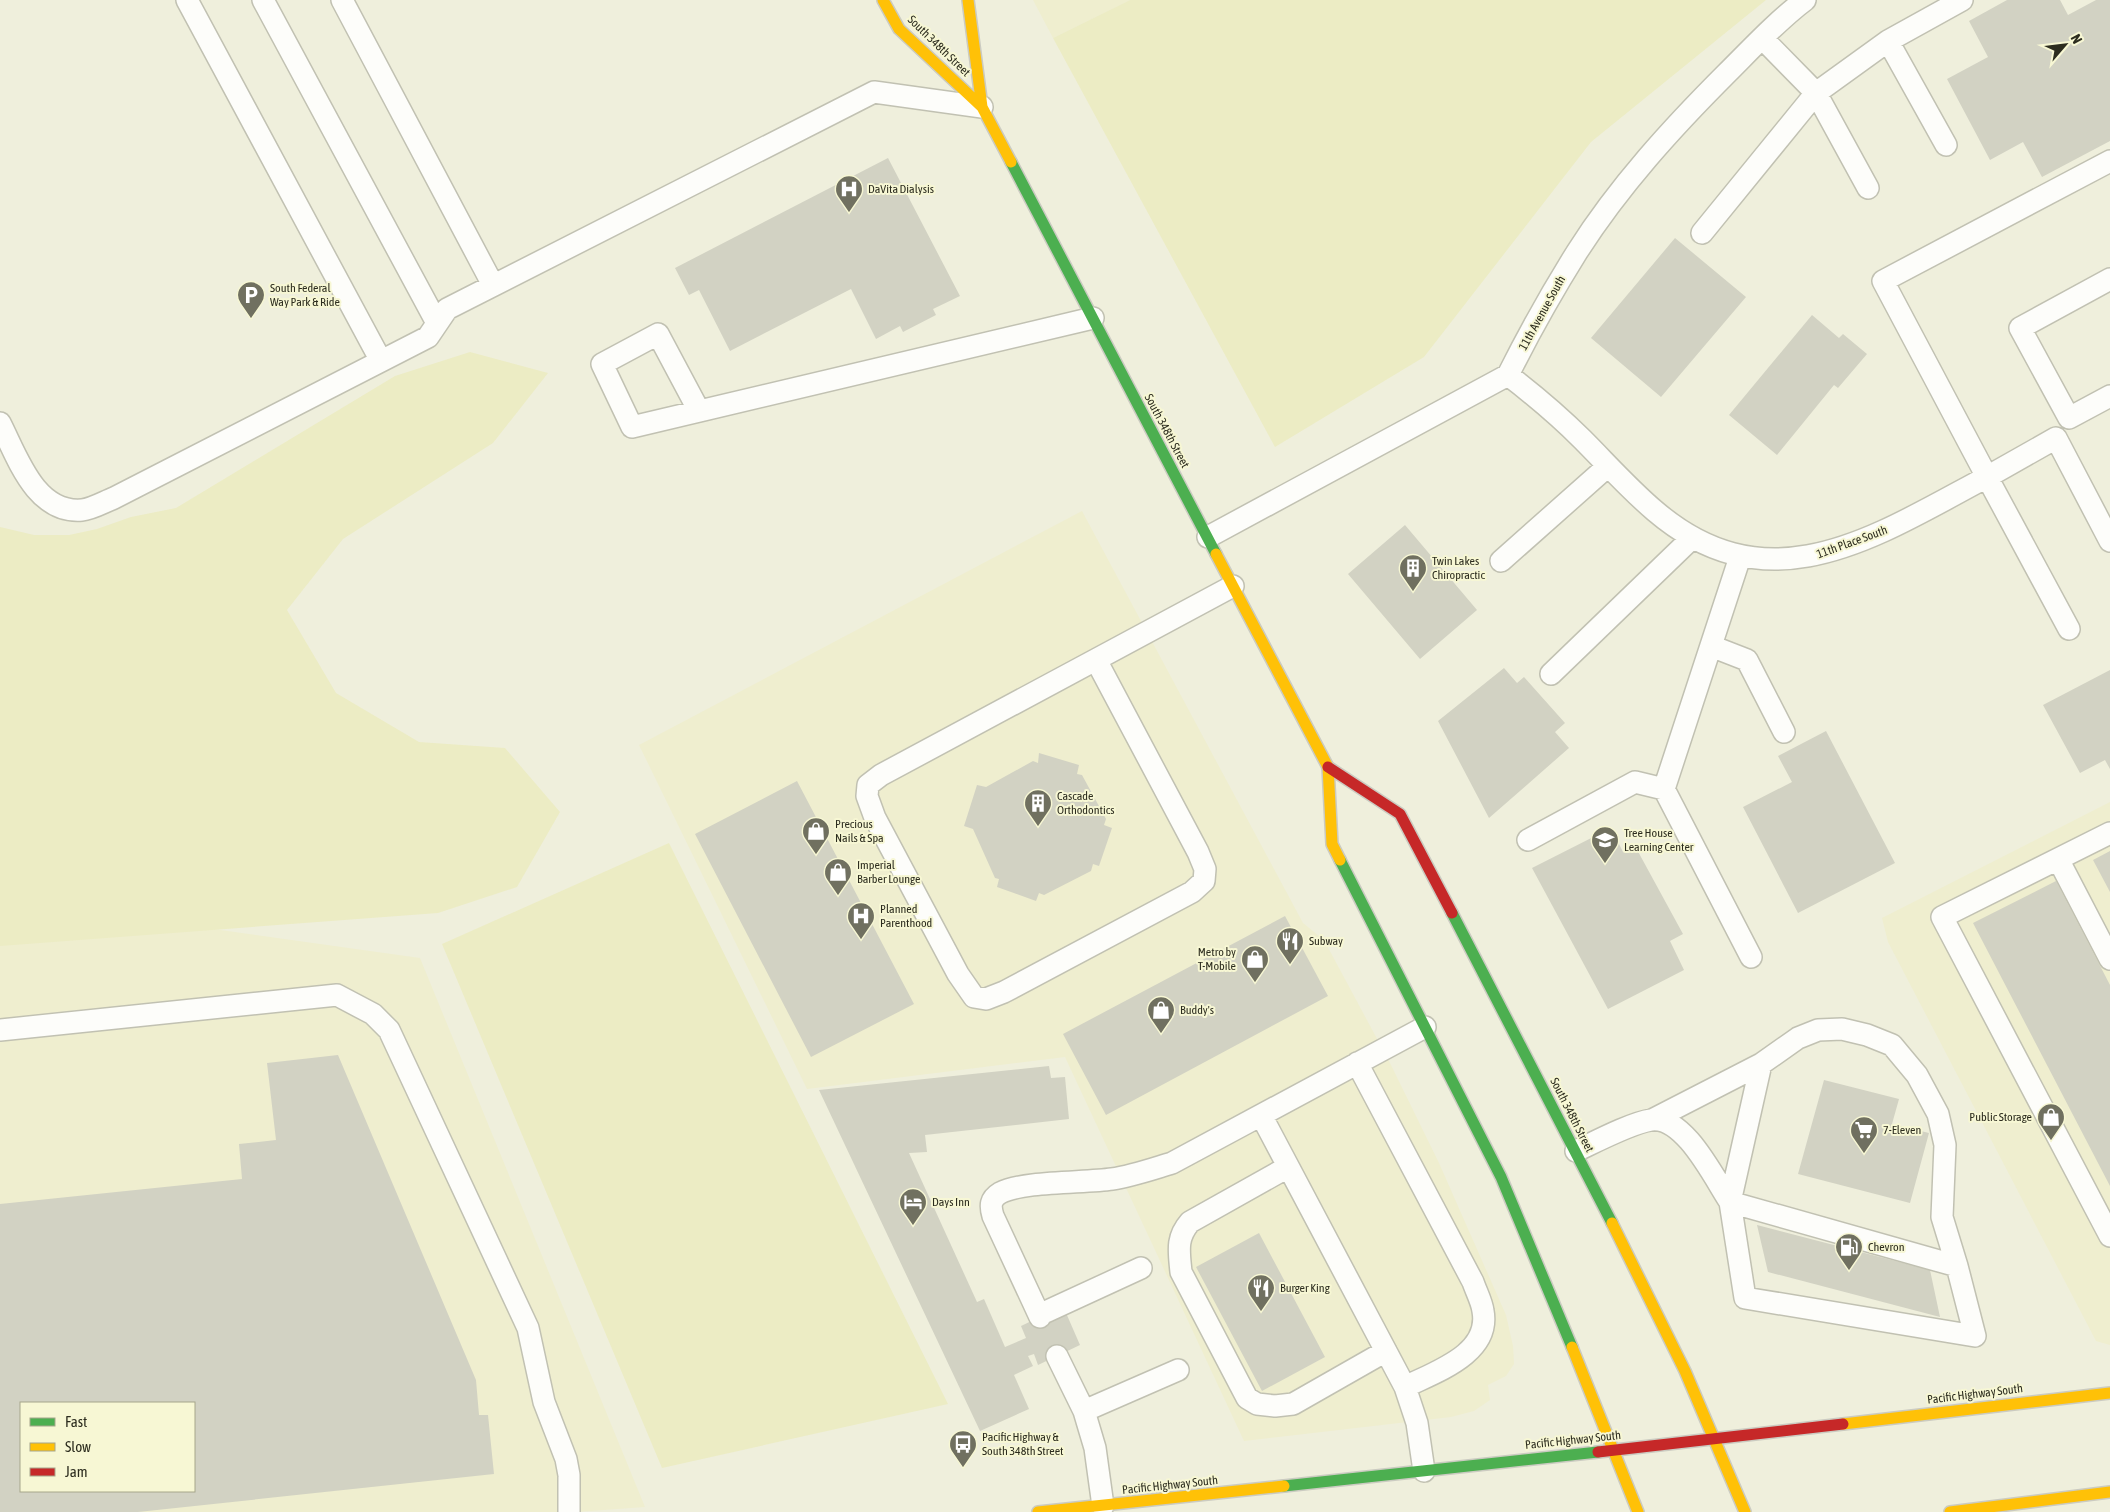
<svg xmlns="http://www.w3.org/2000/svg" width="2110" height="1512" font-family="'Asap Condensed',sans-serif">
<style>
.built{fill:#efeecf;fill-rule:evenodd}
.green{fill:#ececc4}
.building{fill:#d2d2c3;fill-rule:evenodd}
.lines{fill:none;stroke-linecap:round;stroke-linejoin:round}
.lane-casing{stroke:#c1c1b2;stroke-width:24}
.fast-casing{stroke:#cbcbc1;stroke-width:14}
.slow-casing{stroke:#cbcbc1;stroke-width:14}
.jam-casing{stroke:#cbcbc1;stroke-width:14}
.lane{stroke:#fdfdfa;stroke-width:21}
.fast{stroke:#4caf50;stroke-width:11}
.slow{stroke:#ffc107;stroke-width:11}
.jam{stroke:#c62828;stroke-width:11}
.labels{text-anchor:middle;stroke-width:4;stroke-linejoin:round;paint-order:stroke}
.street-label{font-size:12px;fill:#2c2c1e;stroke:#f7f7d4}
.poi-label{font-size:12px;fill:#2c2c1e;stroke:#f7f7d4;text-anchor:start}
</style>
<rect width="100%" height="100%" fill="#efefdc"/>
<path class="built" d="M1033,0H1130L1053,38Z
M1082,511L1303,923L1324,940L1390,1063L1439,1163L1506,1315L1513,1346L1514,1364L1506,1376L1488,1385L1490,1400L1474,1411L1451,1417L1244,1441L1065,1057L807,1089L639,745Z
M2110,802V1345L2096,1341L1888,942L1882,918Z
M0,899L420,958L645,1507L576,1512H0ZM21,1403H194V1491H21Z"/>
<path class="green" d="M1130,0H1766L1591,142L1424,357L1275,447L1053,38Z
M470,352L548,373L493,443L343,539L287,610L336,693L419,742L505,748L560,812L517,887L438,913L0,946V527L34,535H69L97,529L131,517L176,508L395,376Z
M669,843L948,1404L662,1468L442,944Z"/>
<path class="building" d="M2007,0H2060L2068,15L2096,0H2110V141L2042,177L2023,142L1990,160L1947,79L1988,57L1969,21Z
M888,158L960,296L933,309L936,315L903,332L900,326L876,339L851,289L730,351L699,290L689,295L675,268Z
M1675,238L1746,297L1661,397L1591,338Z
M1812,315L1839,338L1843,334L1867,354L1838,388L1834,385L1777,455L1729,415Z
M1405,525L1477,610L1420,659L1348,574Z
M1504,668L1517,683L1524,677L1565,723L1555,732L1569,748L1489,818L1438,721Z
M2110,670V769L2105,760L2080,773L2043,705Z
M1826,731L1895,863L1798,913L1743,807L1792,782L1778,756Z
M1039,753L1079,765L1077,774L1082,775L1106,819L1104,825L1112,828L1099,866L1093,864L1091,871L1044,895L1039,893L1036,901L997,887L999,879L995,878L973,829L964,826L977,785L986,787L1033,761L1038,763Z
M797,781L914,1004L811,1057L695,834Z
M1611,828L1623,852L1635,846L1683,934L1670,941L1684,970L1608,1009L1532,868Z
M2110,851V892L2093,860Z
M2056,881L2110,985V1186L1973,923Z
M1285,916L1328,996L1106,1115L1063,1034Z
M338,1055L476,1380L479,1415H488L494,1474L138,1512H0V1204L242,1179L239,1144L276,1140L267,1063ZM21,1403H194V1491H21Z
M1049,1066L1051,1078L1065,1077L1069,1119L925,1135L927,1152L909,1153L977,1302L984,1299L1005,1347L1026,1338L1021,1326L1063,1306L1080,1345L1038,1365L1034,1354L1028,1356L1033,1366L1014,1375L1029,1409L980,1431L819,1090Z
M1824,1080L1899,1099L1892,1124L1929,1133L1910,1203L1798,1174Z
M1757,1225L1930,1270L1940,1317L1768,1272Z
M1259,1233L1325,1357L1262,1391L1196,1267Z"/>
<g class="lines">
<g class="lane-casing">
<path id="lane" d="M187,0L381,361
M263,0L437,323
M342,0L493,285
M1946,145L1888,41L1962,0
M2110,161L1883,281L1987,477L2056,438L2110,541
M1868,188L1816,93L1888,41
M1702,233L1816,93L1763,39
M2110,279L2020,328L2069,418L2110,396
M1508,375C1534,395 1559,416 1582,439C1606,463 1629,489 1655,511C1770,609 1876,536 1987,477L2069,629
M699,411L658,334L602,364L632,427L1093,318
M0,423C17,456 35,514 82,510C92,509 104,502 114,498L428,337L447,309L874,92L982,107
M1208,537L1508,375C1529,333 1552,292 1577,252C1619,186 1672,128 1727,73C1752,48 1777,21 1805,0
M1740,557L1664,789L1751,957
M1501,561L1608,466
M1711,646L1747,660L1784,732
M1096,660L1198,852L1205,869L1204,881L1192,892L1004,992L986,999L974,997L958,974L875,818L867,796L868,785L881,775L1233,586
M1551,674L1692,538
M2110,833L1942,917L2110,1236
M1528,840L1635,782L1664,789
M2058,859L2110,959
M0,1030L337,995L373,1014L389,1030L528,1328L544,1402L566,1459L569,1475V1512
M1357,1063L1473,1282C1476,1291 1482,1302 1483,1311C1491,1354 1435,1372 1405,1387
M1261,1115L1405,1387L1417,1423L1424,1471
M1652,1120L1761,1064L1798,1038L1818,1030L1842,1029L1867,1035L1892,1045L1917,1075L1938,1114L1945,1145L1942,1217L1957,1266
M1576,1151C1595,1142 1631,1123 1651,1120C1684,1115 1714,1178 1730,1202L1957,1266L1975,1336L1745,1298L1730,1202L1761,1064
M1288,1167L1190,1222C1176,1238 1179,1251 1181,1272L1247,1398L1257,1404L1275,1406L1293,1404L1386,1351
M1039,1315L1141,1268
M1040,1317L993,1216C990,1206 990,1199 1000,1193C1022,1181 1084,1183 1112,1179C1132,1176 1152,1169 1172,1163L1425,1027
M1057,1356L1084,1411L1095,1448L1103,1506
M1084,1411L1178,1370"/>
</g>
<g class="fast-casing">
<path id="fast" d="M1011,162L1216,554
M1340,860L1501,1177L1572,1347
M1452,913L1612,1223
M1284,1486L1598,1452"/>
</g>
<g class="slow-casing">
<path id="slow" d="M883,0L899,29L982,107L1011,162
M968,0L982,107
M1216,554L1328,767L1332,844L1340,860
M1612,1223L1685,1371L1745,1512
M1572,1347L1638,1512
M1843,1424L2110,1393
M1038,1512L1284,1486
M1950,1512L2110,1492"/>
</g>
<g class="jam-casing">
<path id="jam" d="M1328,767L1400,814L1452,913
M1598,1452L1843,1424"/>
</g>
<use href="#lane" class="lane"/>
<use href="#fast" class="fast"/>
<use href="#slow" class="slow"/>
<use href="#jam" class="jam"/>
</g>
<defs>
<g id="hospital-pin" transform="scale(1.4375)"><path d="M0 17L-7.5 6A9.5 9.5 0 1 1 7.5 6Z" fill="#707060" stroke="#f7f7d4"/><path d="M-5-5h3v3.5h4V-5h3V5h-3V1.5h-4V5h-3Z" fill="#fff"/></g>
<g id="parking-pin" transform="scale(1.4375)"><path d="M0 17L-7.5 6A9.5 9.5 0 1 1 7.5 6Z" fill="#707060" stroke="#f7f7d4"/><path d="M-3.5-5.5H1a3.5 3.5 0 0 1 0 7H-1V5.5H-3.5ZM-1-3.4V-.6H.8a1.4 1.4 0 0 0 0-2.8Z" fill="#fff"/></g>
<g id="building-pin" transform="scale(1.4375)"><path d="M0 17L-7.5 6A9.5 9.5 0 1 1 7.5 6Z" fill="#707060" stroke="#f7f7d4"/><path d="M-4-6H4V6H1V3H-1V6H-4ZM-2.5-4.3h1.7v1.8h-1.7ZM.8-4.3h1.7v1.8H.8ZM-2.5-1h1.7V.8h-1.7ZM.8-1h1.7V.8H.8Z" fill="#fff"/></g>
<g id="shop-pin" transform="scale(1.4375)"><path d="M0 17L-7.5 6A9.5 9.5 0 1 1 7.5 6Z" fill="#707060" stroke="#f7f7d4"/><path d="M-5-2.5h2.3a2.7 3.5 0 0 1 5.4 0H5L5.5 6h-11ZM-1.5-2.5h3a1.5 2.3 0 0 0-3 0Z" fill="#fff"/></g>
<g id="school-pin" transform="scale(1.4375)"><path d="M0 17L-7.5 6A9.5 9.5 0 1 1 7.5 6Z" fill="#707060" stroke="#f7f7d4"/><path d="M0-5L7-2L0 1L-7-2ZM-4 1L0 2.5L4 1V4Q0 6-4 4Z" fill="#fff"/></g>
<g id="restaurant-pin" transform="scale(1.4375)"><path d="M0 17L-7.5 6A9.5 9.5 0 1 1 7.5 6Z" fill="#707060" stroke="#f7f7d4"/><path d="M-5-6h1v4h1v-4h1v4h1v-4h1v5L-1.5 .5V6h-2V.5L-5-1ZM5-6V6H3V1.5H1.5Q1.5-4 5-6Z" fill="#fff"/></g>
<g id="supermarket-pin" transform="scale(1.4375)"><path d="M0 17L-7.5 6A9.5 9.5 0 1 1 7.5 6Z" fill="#707060" stroke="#f7f7d4"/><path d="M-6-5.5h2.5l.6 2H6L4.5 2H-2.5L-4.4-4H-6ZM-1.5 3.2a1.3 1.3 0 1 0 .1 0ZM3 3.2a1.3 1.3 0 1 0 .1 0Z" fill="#fff"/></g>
<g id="hotel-pin" transform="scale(1.4375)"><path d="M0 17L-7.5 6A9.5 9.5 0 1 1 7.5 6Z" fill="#707060" stroke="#f7f7d4"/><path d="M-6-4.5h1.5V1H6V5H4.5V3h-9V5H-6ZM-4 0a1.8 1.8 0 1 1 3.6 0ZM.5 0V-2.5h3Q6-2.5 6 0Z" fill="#fff"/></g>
<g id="fuel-pin" transform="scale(1.4375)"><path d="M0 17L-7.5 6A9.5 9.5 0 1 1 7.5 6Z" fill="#707060" stroke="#f7f7d4"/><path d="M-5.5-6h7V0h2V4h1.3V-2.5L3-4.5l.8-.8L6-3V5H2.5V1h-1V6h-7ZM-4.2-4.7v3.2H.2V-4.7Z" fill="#fff"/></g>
<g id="bus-pin" transform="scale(1.4375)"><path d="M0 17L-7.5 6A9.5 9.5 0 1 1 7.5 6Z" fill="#707060" stroke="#f7f7d4"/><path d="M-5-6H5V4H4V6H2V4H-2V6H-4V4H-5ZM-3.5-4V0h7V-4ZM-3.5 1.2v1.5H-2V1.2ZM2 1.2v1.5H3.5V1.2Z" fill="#fff"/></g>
</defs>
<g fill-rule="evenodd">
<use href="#hospital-pin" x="849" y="189"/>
<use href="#parking-pin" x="251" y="295"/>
<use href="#building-pin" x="1413" y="568"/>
<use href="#building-pin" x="1038" y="803"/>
<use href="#shop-pin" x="816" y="831"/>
<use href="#school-pin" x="1605" y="840"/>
<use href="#shop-pin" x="838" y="872"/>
<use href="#hospital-pin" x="861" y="916"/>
<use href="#restaurant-pin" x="1290" y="941"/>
<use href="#shop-pin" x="1255" y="959"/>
<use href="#shop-pin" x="1161" y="1010"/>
<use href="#shop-pin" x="2051" y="1117"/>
<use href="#supermarket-pin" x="1864" y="1130"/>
<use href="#hotel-pin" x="913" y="1202"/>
<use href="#fuel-pin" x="1849" y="1247"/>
<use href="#restaurant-pin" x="1261" y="1288"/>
<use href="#bus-pin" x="963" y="1444"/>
</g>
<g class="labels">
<g class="street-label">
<text transform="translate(939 46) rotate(44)" y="4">South 348th Street</text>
<text transform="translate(1542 313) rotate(-61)" y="4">11th Avenue South</text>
<text transform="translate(1167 431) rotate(62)" y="4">South 348th Street</text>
<text transform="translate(1852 542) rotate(-20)" y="4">11th Place South</text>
<text transform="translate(1572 1115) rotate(63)" y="4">South 348th Street</text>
<text transform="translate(1975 1394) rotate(-7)" y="4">Pacific Highway South</text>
<text transform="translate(1573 1440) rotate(-6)" y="4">Pacific Highway South</text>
<text transform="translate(1170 1485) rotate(-6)" y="4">Pacific Highway South</text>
</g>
<g class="poi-label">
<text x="868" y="193">DaVita Dialysis</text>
<text x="270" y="292">South Federal<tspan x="270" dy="14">Way Park &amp; Ride</tspan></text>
<text x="1432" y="565">Twin Lakes<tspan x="1432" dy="14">Chiropractic</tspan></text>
<text x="1057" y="800">Cascade<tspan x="1057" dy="14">Orthodontics</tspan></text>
<text x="835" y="828">Precious<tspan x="835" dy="14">Nails &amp; Spa</tspan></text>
<text x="1624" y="837">Tree House<tspan x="1624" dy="14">Learning Center</tspan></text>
<text x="857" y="869">Imperial<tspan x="857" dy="14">Barber Lounge</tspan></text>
<text x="880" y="913">Planned<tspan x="880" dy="14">Parenthood</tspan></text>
<text x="1309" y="945">Subway</text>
<text x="1236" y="956" text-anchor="end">Metro by<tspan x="1236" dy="14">T-Mobile</tspan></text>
<text x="1180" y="1014">Buddy's</text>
<text x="2032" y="1121" text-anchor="end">Public Storage</text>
<text x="1883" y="1134">7-Eleven</text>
<text x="932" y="1206">Days Inn</text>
<text x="1868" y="1251">Chevron</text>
<text x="1280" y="1292">Burger King</text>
<text x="982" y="1441">Pacific Highway &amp;<tspan x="982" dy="14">South 348th Street</tspan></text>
</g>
</g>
<rect x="20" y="1402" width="175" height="90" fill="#f7f7d4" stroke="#a6a68b"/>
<rect x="30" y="1418" width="25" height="8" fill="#4caf50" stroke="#a6a68b"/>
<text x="65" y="1427" font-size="15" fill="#2c2c1e">Fast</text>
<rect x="30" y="1443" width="25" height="8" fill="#ffc107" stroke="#a6a68b"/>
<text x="65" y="1452" font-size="15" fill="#2c2c1e">Slow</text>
<rect x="30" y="1468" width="25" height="8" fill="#c62828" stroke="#a6a68b"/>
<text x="65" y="1477" font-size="15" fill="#2c2c1e">Jam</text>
<g transform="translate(2065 45) rotate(62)" stroke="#f7f7d4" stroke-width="4" paint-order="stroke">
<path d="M0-4L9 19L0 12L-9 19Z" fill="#2c2c1e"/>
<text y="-8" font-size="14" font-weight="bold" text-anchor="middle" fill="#2c2c1e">N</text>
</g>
</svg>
